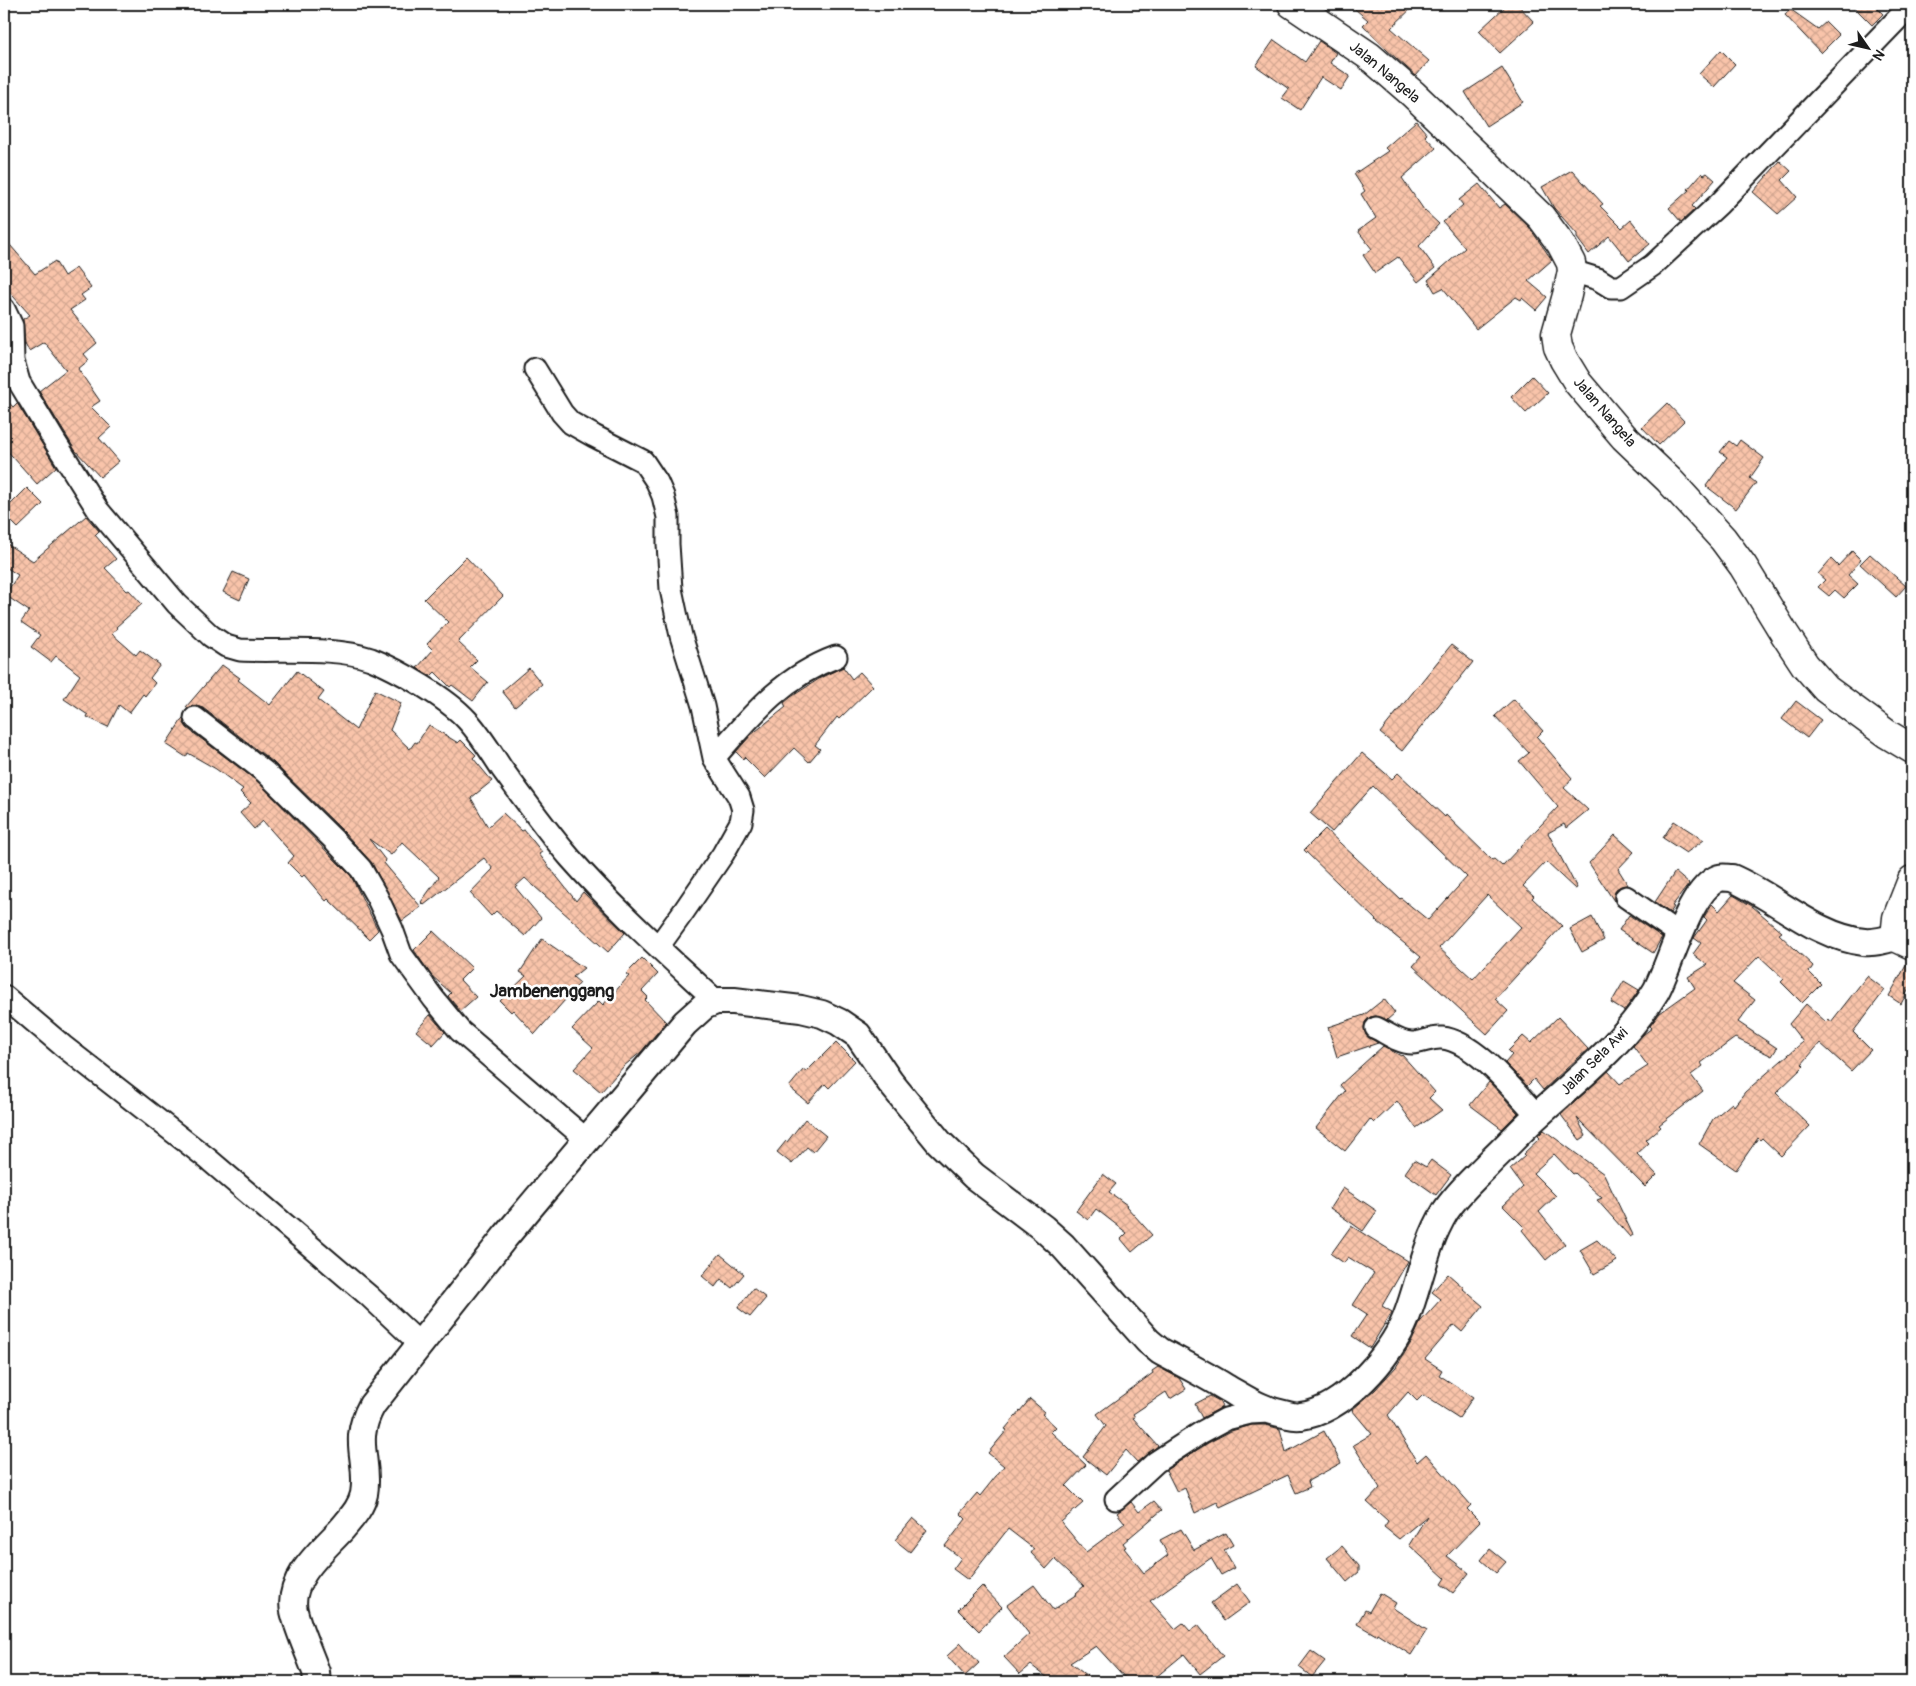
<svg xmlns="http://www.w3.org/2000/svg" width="1916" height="1686" font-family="Pangolin,sans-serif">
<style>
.building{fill:url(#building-cross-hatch);stroke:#1c1c1c;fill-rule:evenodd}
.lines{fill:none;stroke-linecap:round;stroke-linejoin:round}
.minor-casing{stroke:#1c1c1c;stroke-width:25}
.tertiary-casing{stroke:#1c1c1c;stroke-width:30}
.primary-casing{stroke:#1c1c1c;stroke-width:31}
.minor{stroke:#fff;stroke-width:21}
.tertiary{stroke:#fff;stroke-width:26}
.primary{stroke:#fff;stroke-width:28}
.labels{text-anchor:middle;stroke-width:5;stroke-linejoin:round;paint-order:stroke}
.street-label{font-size:15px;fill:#1c1c1c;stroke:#fff}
.quarter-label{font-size:18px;font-weight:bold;fill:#1c1c1c;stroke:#fff}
</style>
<defs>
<pattern id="building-cross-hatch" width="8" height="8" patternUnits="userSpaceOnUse" patternTransform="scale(1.25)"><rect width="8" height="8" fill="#f9c4aa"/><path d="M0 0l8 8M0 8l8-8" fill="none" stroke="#d5a892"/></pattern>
</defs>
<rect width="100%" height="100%" fill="#fff"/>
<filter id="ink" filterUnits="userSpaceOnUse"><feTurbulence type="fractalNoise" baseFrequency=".02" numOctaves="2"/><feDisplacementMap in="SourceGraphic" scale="10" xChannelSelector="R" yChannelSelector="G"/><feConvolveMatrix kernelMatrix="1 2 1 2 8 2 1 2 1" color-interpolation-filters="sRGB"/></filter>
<g filter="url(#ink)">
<path class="building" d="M1349,4H1416L1391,28L1429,61L1416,76L1387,50L1363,25L1368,20Z
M1508,4H1517L1534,22L1500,53L1479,31Z
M1851,4H1873L1883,14L1872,25Z
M1790,9L1818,29L1826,22L1839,35L1821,53L1785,15Z
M1274,40L1305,62L1319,41L1336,53L1330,63L1350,76L1341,90L1321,77L1300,110L1282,98L1289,89L1256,66Z
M1721,50L1735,64L1714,87L1699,74Z
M1502,68L1523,102L1486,126L1465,92Z
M1416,121L1427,134L1425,136L1436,148L1402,178L1424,210L1439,224L1419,246L1435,268L1418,282L1398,257L1375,273L1363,255L1372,249L1358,231L1376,218L1361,194L1365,191L1354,174L1388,151L1385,148Z
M1780,161L1791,171L1782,180L1797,197L1778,214L1753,192Z
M1572,170L1603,204L1600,206L1622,228L1631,220L1650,244L1629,261L1609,236L1589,254L1577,238V234L1554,208L1542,187Z
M1702,173L1704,175L1707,173L1715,180L1692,206L1695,209L1681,222L1669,208L1689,190L1688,189Z
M1479,184L1499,208L1505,204L1529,227L1552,260L1528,281L1547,297L1536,310L1522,298L1521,300L1516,297L1476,329L1443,288L1435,292L1428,280L1465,248L1443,222L1463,205L1459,200Z
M4,238L35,274L55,261L64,276L76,268L91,288L81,295L85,300L70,310L97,343L84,354L89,360L78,369L100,401L91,407L111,427L99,438L119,461L100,477L75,450L39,391L66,370L44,342L29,351L25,343L23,319L30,315L4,286Z
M1532,376L1548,393L1526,413L1511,397Z
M4,397L13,407L17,403L56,467L37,484L4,447Z
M1667,403L1684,421L1659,445L1642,427Z
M1740,440L1764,458L1750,478L1756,483L1736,509L1706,486L1727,457L1720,452L1729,441L1736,446Z
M27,488L43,504L18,528L4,514V511Z
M86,516L99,531L95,535L116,559L105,568L127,591L129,590L142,604L116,627L117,628L112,634L136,655L140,650L160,665L150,678L155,683L145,696L143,694L129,713L119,705L108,727L87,717L88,715L64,699L80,675L56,656L51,662L31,647L40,635L21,622L29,611L5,595L18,575L4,566V542L33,561Z
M1852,551L1861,560L1848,575L1858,584L1844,598L1835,590L1829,596L1818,587L1825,580L1818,574L1831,559L1838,566Z
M1870,554L1906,586L1896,597L1860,564Z
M466,557L503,596L458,642L477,660L470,667L488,682L473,701L452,685L450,687L435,672L431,676L417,668L433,650L427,644L448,622L424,599Z
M233,572L249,579L240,600L223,592Z
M1451,645L1473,662L1402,751L1380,733Z
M222,665L240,678L238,680L270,705L297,671L324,692L318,700L356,730L375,690L401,703L390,730L410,749L415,742L417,743L429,725L458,743L461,740L476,755L473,758L492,781L471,798L488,827L503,813L522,831L524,830L542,852L539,854L576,901L583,892L625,933L608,952L525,878L515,887L541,918L525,936L496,911L491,916L470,893L493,869L484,858L424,905L421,902L439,877L402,842L391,855L369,839L386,861L384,863L421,907L402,921L372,863L344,832L273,762L203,708L196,706L188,708L186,707Z
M843,667L852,679L860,672L873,686L839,719L837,717L815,745L820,749L809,762L794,748L765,778L744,757L743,759L736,752L751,735L786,707L784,703L791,697L822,677Z
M529,668L542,684L515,707L502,691Z
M1514,699L1543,731L1537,737L1572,778L1564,788L1588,810L1566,828L1564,824L1548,833L1577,888L1575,889L1546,862L1523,886L1534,896L1532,898L1562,926L1495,999L1508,1011L1487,1034L1413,966L1421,957L1378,922L1304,850L1325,829L1400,899L1401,898L1428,920L1467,877L1373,786L1332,832L1310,813L1362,753L1392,779L1398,773L1445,817L1446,815L1492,860L1494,859L1502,866L1558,807L1519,761L1529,753L1495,716ZM1487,895L1521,927L1473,979L1439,948Z
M1796,701L1821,720L1807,738L1782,719Z
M183,718L184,723L187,728L257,781L351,876L378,930L369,939L328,899L326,901L304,875L302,877L288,863L294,856L263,821L254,829L240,813L251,803L240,792L243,789L216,769L188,753L186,757L166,744Z
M1674,821L1704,840L1686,853L1663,838Z
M1615,835L1634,852L1618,869L1628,885L1621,886L1616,889L1614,895V901L1589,863Z
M1675,872L1689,884L1672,906L1674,907L1670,913L1655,902Z
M1733,895L1752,906L1782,932L1779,934L1813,966L1809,972L1821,984L1802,1003L1781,982L1784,979L1759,956L1733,983L1755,1000L1738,1022L1777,1048L1772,1056L1735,1038L1701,1063L1703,1066L1691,1075L1703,1091L1659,1125L1661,1127L1646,1140L1649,1143L1637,1154L1657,1175L1645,1187L1577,1118L1586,1136L1580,1140L1561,1115L1608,1071L1620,1084L1648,1066L1633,1046L1644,1034L1652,1028L1650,1026L1660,1013L1695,988L1688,977L1707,965L1693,954L1701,943L1694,938L1707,920L1704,917L1712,904L1719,911Z
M1629,915L1662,937L1653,953L1619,930Z
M1592,917L1604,940L1582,952L1570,929Z
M433,931L472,968L460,980L476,997L460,1011L448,996L451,993L431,975L414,950Z
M542,939L584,968L573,977L580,983L535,1034L513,1010L511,1012L500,1001L526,976L520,972Z
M642,958L658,974L642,991L648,997L645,1000L666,1022L641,1052L624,1066L601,1092L574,1069L593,1048L572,1029L599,1001L603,1005L629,976L626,974Z
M1909,960H1912V983L1901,1004L1889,996Z
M1867,976L1885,990L1853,1032L1871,1050L1851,1071L1820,1043L1802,1064L1804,1066L1776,1093L1810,1126L1781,1156L1762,1138L1760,1140L1758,1138L1736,1170L1699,1144L1713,1119L1732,1103L1734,1106L1745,1092L1803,1042L1789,1024L1806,1004L1826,1022L1829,1019L1831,1022Z
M1624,981L1639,990L1624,1011L1611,1003Z
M1384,999L1395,1013L1387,1020L1376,1016L1370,1017L1365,1022L1364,1028L1366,1035L1378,1043L1337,1057L1328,1027L1364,1015Z
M430,1015L445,1032L433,1045L416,1031Z
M1558,1017L1588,1049L1543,1090L1534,1079L1527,1086L1505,1063L1512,1055L1508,1051L1523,1036L1531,1043Z
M836,1042L855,1061L829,1088L825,1084L808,1103L789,1087L803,1070L806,1072Z
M1383,1046L1401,1056L1402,1055L1435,1092L1429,1098L1442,1110L1416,1128L1397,1101L1374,1123L1370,1119L1345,1151L1316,1128L1345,1091L1340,1085Z
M1489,1082L1518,1113L1502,1129L1470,1105Z
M805,1119L826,1136L813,1152L807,1147L792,1164L777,1152L786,1141L787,1142Z
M1544,1130L1604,1174L1633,1235L1630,1237L1597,1200L1602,1198L1575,1173L1573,1174L1554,1154L1533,1173L1556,1196L1539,1212L1565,1244L1546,1260L1522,1230L1525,1228L1503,1206L1523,1187L1510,1169L1525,1156L1523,1154L1540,1138L1538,1136Z
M1414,1160L1426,1167L1431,1160L1451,1175L1436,1195L1405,1173Z
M1103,1174L1116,1184L1109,1192L1127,1205L1126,1206L1152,1235L1132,1252L1121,1239L1127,1233L1096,1209L1088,1220L1076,1211Z
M1343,1188L1377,1211L1363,1231L1330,1208Z
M1351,1226L1408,1261L1382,1306L1392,1312L1370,1348L1352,1336L1367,1314L1353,1305L1374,1273L1348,1257L1344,1263L1331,1254Z
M1597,1240L1617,1261L1594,1274L1580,1250Z
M720,1254L744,1274L732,1288L721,1279L715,1287L702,1276Z
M1448,1274L1464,1288L1463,1289L1483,1306L1462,1332L1454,1325L1425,1359L1442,1370L1439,1375L1473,1397L1459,1418L1423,1395L1417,1401L1408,1392L1388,1415L1417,1462L1426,1454L1471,1505L1467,1509L1480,1522L1447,1556L1469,1573L1453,1593L1441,1584L1445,1578L1409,1545L1427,1516L1399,1539L1384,1527L1388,1521L1367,1502L1380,1488L1353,1445L1372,1434L1352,1410L1375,1390L1396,1367L1412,1341L1421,1321L1441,1299L1432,1292Z
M753,1288L766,1298L750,1317L738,1308Z
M1158,1367L1179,1378L1186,1389L1170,1399L1166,1392L1133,1414L1135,1417L1133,1418L1158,1446L1137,1462L1126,1450L1106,1475L1083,1457L1106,1426L1097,1414L1153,1373L1152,1371Z
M1210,1396L1219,1401L1222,1407L1202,1418L1195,1404Z
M1030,1399L1045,1412L1042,1414L1056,1427L1051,1432L1086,1465L1066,1486L1083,1503L1061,1522L1086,1552L1125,1523L1117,1513L1131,1502L1139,1512L1154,1501L1162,1510L1123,1543L1126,1547L1124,1548L1144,1573L1168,1555L1160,1540L1181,1529L1194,1550L1226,1533L1233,1545L1224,1550L1234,1568L1221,1575L1211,1558L1150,1601L1175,1629L1183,1623L1190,1631L1198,1625L1223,1656L1200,1674L1184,1654L1150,1682H1129L1096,1646L1070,1663L1095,1682H1053L1031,1665L1020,1674L1004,1657L1029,1634L1007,1605L1034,1585L1053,1610L1077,1594L1076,1593L1084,1586L1055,1559L1046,1569L1031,1553L1034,1549L1008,1529L968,1580L953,1569L961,1558L945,1546L966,1519L960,1513L977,1493L980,1496L1004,1466L988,1453L1007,1430L1005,1429Z
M1252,1425H1266L1280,1429L1286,1452L1324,1431L1341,1463L1308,1481L1310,1487L1296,1493L1288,1475L1220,1507L1217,1502L1195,1513L1185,1488L1177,1492L1166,1470L1208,1443L1231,1431Z
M913,1518L927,1530L910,1552L895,1540Z
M1342,1546L1359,1566V1572L1347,1582L1327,1558Z
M1490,1549L1506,1562L1496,1573L1481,1560Z
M1237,1584L1250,1602L1224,1621L1211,1603Z
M982,1586L1002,1607L979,1631L958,1610Z
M1380,1593L1396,1603L1393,1608L1427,1630L1411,1655L1377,1633L1376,1635L1357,1624L1365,1610L1369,1612Z
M961,1643L979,1663L965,1676L947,1656Z
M1311,1651L1325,1661L1312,1677L1299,1667Z"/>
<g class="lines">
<g class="minor-casing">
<path id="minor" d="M1572,271L1598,279L1611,287H1621L1653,265L1719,204L1912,4
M4,309L12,326L13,361L19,382L54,440L98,510L177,604L211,636L226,646L240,650C280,652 335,646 371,659C399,670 447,698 467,720C480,734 491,752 502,769C524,799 546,830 571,859C616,910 667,955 716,1001
M535,369L562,413L571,423L594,436L643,461L657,482L663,496L668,517V544L671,589L681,636L703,706L714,758L739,797L743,810L741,822L723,854L684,911L658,947
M195,718L265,772L335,841L361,869L377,897L392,929L401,954L433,998L460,1031L587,1140
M714,758C751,716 782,677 836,657
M1626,897L1679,934
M4,996L63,1046L208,1159L369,1296L420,1344
M1376,1028C1387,1033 1399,1043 1412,1043C1422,1043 1431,1037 1442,1038C1475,1041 1515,1092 1537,1115
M1116,1499L1156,1462L1202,1432L1226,1419L1250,1413L1269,1412"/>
</g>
<g class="tertiary-casing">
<path id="tertiary" d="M317,1682L316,1672C309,1652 299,1632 294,1611C287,1579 323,1550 342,1529C351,1518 361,1508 364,1494C370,1459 351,1443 372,1405L505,1237L685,1023L704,1006L716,1001H734L801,1009L822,1014L839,1022L858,1035L890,1082L939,1142L974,1176L1043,1228L1063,1246L1148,1341L1160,1351C1182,1363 1204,1374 1225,1387C1248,1400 1261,1410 1288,1415C1292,1416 1297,1417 1301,1416C1343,1411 1391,1356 1406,1318C1420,1282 1425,1245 1445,1212C1458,1192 1476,1177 1492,1160C1508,1145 1522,1129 1539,1114C1581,1076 1626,1041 1656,991C1671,964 1689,889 1719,878C1723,877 1728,878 1732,878C1776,897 1816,937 1864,942C1875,943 1885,940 1895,937"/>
</g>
<g class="primary-casing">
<path id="primary" d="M1292,4L1369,56L1413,94L1541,217L1561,244L1571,263L1572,271L1567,295L1556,334L1558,347L1564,360L1578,383L1624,437L1669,480L1723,539L1743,566L1784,633L1805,665L1826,689L1887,734L1912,749
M1912,880L1897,918L1895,937L1912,945"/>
</g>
<use href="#minor" class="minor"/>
<use href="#tertiary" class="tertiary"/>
<use href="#primary" class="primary"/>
</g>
</g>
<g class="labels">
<g class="street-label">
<text transform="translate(1385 72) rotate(40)" y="5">Jalan Nangela</text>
<text transform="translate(1605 412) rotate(49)" y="5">Jalan Nangela</text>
<text transform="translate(1594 1061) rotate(-45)" y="5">Jalan Sela Awi</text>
</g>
<g class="quarter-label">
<text x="552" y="997">Jambenenggang</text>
</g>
</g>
<rect width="1916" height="1686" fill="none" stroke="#fff" stroke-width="20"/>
<rect x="10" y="10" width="1896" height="1666" fill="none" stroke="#1c1c1c" stroke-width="2" filter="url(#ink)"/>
<g transform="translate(1868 48) rotate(124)" stroke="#ffffff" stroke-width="4" paint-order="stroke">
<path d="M0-4L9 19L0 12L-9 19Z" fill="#1c1c1c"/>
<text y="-8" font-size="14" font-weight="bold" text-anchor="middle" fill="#1c1c1c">N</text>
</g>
</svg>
